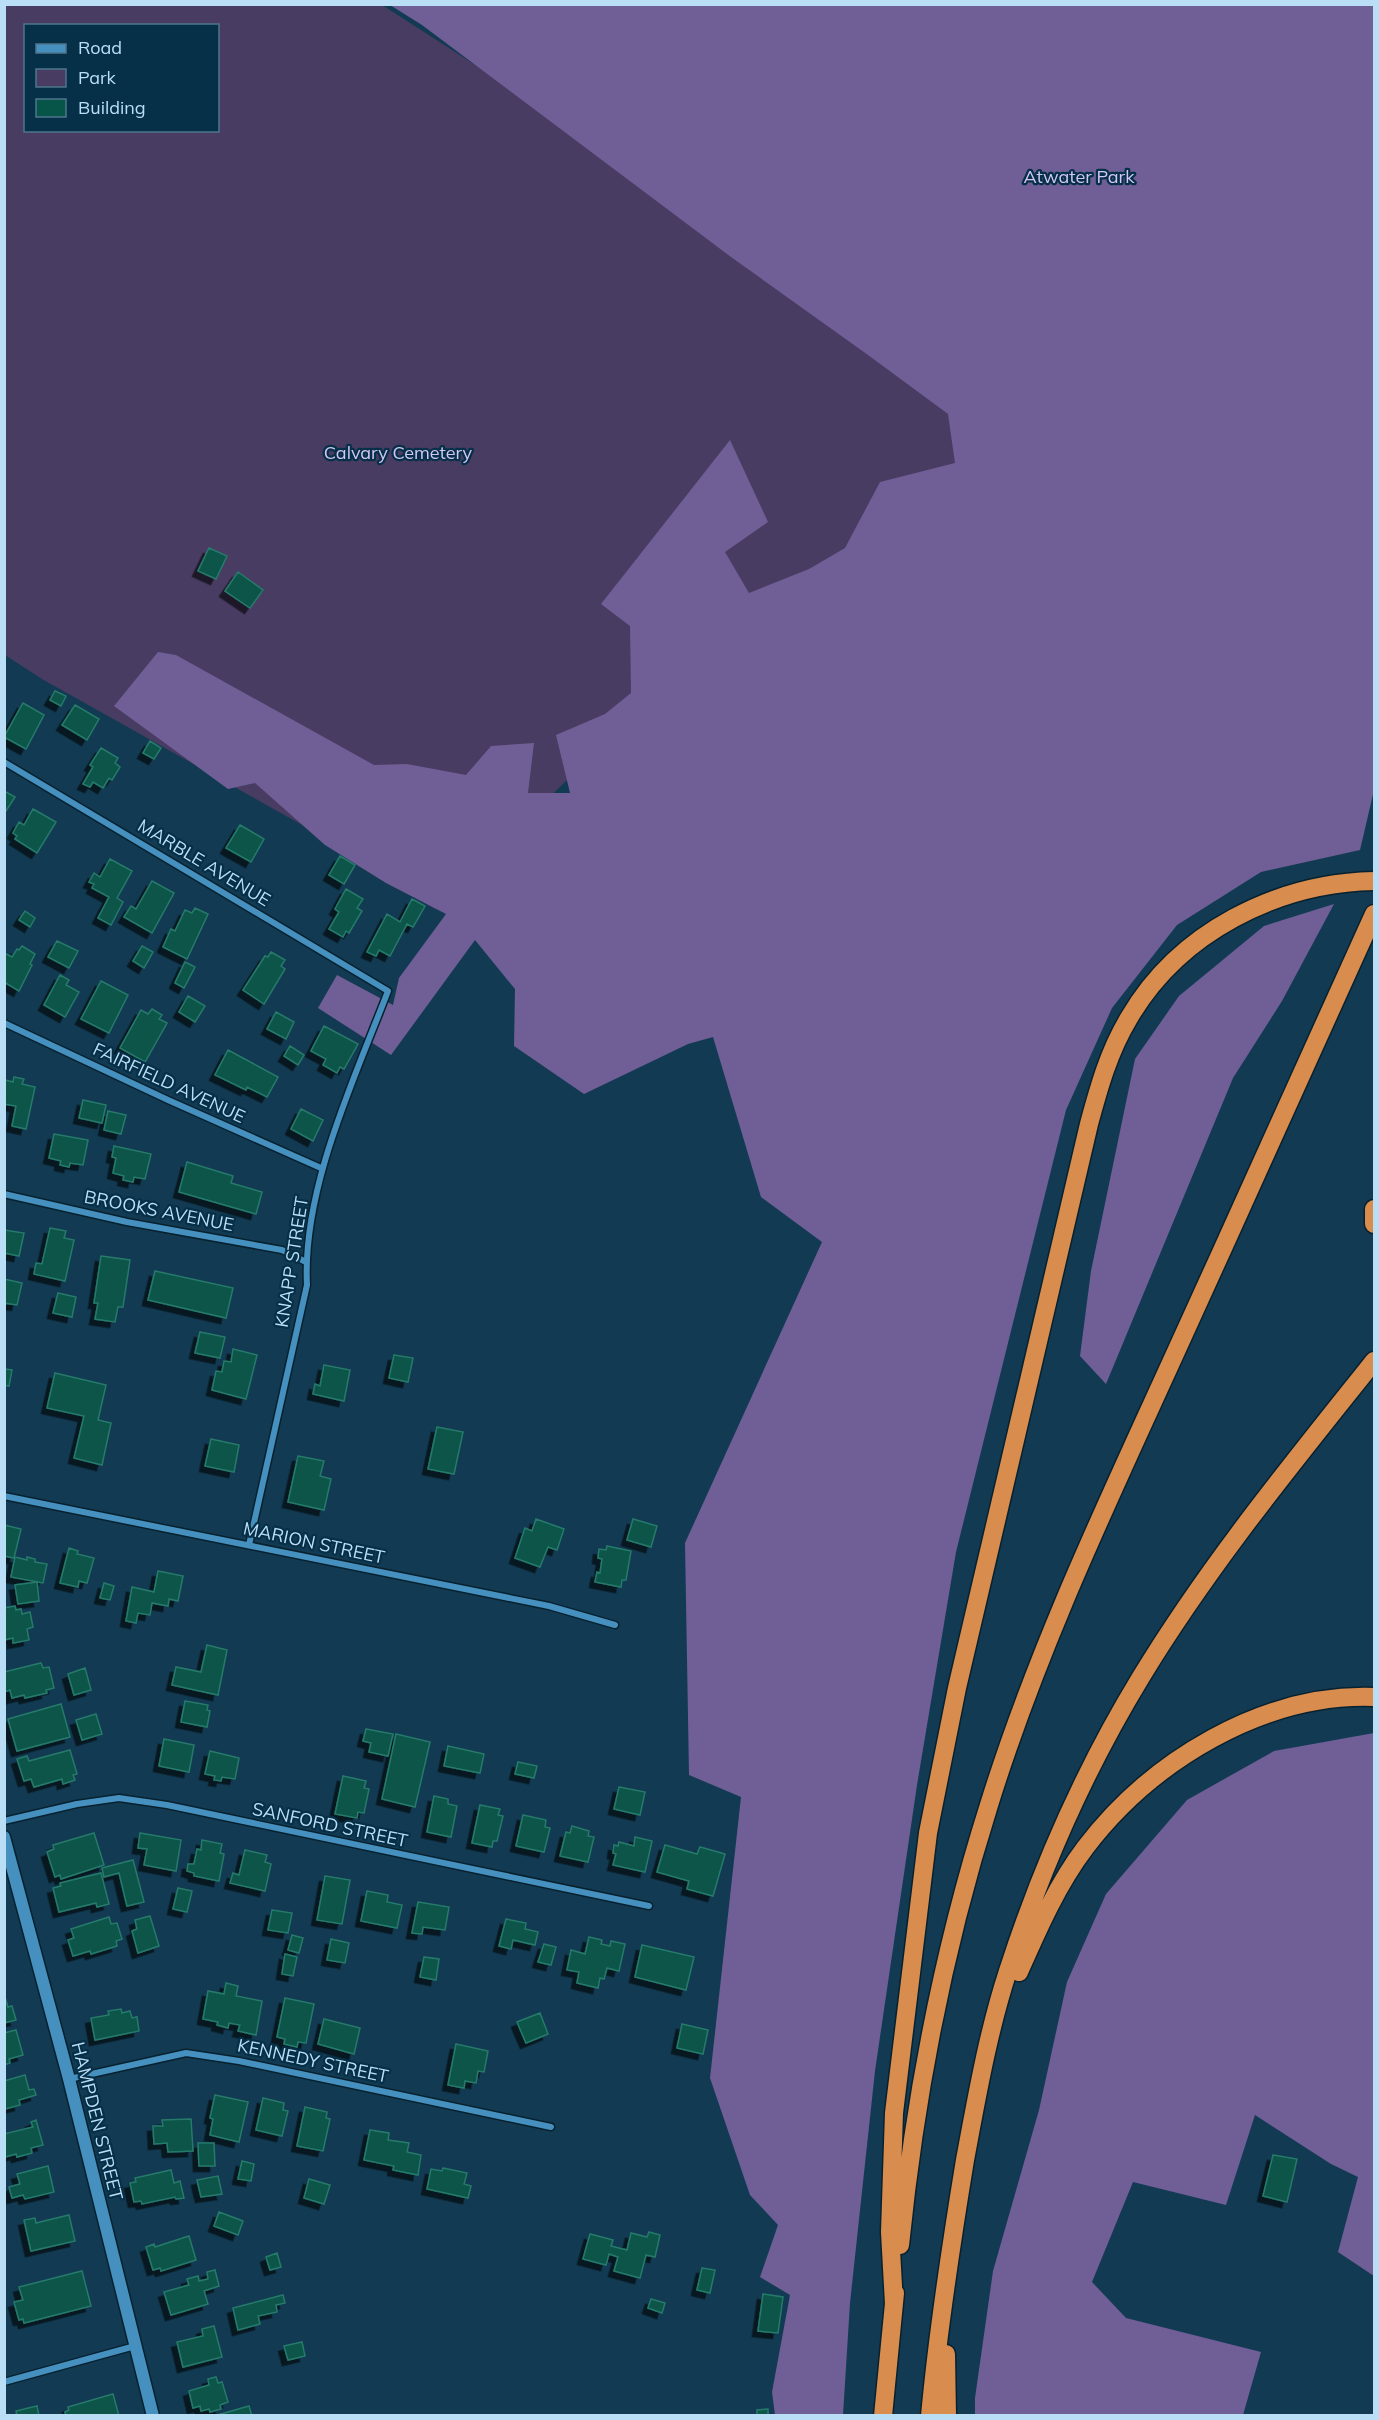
<svg xmlns="http://www.w3.org/2000/svg" width="1379" height="2420" font-family="Mulish,sans-serif">
<style>
.green{fill:#483c62;fill-rule:evenodd}
.forest{fill:#705e96}
.building{fill:#075448;stroke:#287a6b;stroke-width:1.5;filter:url(#shadow)}
.lines{fill:none;stroke-linecap:round;stroke-linejoin:round}
.street-casing{stroke:#08212f;stroke-width:9}
.secondary-casing{stroke:#08212f;stroke-width:15}
.highway-casing{stroke:#08212f;stroke-width:21}
.street{stroke:#4590be;stroke-width:6}
.secondary{stroke:#4590be;stroke-width:12}
.highway{stroke:#d88c4e;stroke-width:18}
.labels{text-anchor:middle;stroke-width:4.5;stroke-linejoin:round;paint-order:stroke}
.park-label{font-size:18px;fill:#d5c6f9;stroke:#053047}
.street-label{font-size:18px;fill:#bbdef7;stroke:#053047}
</style>
<defs>
<filter id="shadow"><feDropShadow dx="-5.5" dy="5.5" stdDeviation="0" flood-color="#0009"/></filter>
</defs>
<rect width="100%" height="100%" fill="#123b53"/>
<path class="green" d="M4,5H382L1021,415L567,780L435,909L304,826L42,679L5,655ZM26,26H218V130H26Z"/>
<path class="forest" d="M390,5H1374V790L1360,850L1261,872L1177,925L1112,1008L1066,1110L956,1552L917,1785L875,2071L850,2303L843,2415H775L772,2392L790,2295L760,2277L778,2225L750,2195L710,2078L741,1797L689,1775L685,1543L822,1242L761,1197L713,1037L688,1044L584,1094L514,1046L515,989L475,940L391,1055L318,1008L337,975L393,1005L399,978L446,914L386,883L325,845L255,783L228,789L114,706L158,652L176,655L374,765L407,764L466,775L491,746L534,743L528,793H570L556,735L605,714L631,693L630,626L601,604L730,440L768,522L725,552L749,593L809,569L845,548L880,482L955,463L948,414L868,355L731,257L422,25Z
M1334,904L1282,1001L1233,1078L1106,1384L1080,1356L1091,1271L1135,1059L1179,996L1264,926Z
M1374,1733V2276L1338,2252L1358,2177L1331,2164L1255,2115L1226,2205L1133,2182L1092,2282L1126,2318L1261,2352L1243,2415H975V2398L993,2271L1039,2110L1067,1982L1106,1894L1187,1800L1274,1751Z"/>
<path class="building" d="M209,548L227,556L216,579L198,571Z
M238,572L263,590L250,608L225,591Z
M55,691L66,696L61,706L50,700Z
M23,703L44,715L26,749L4,737Z
M75,705L99,719L87,740L62,725Z
M150,741L161,748L154,759L143,753Z
M101,748L118,758L115,763L120,767L112,780L109,778L103,788L93,782L90,787L83,784L93,767L90,765Z
M4,791L15,797L4,814Z
M33,809L56,822L37,853L15,839L17,836L13,833L19,822L24,825Z
M240,825L264,839L251,862L226,848Z
M340,856L355,865L344,884L329,875Z
M110,859L132,871L117,898L123,902L111,925L98,918L109,897L92,888L94,884L89,882L94,873L100,877Z
M152,881L174,893L152,933L124,917L131,906L136,909Z
M346,889L363,899L357,908L362,911L349,933L346,931L343,937L329,929L339,912L335,909Z
M412,899L425,906L413,927L407,924L390,956L379,950L376,956L367,952L387,914L400,922Z
M195,908L208,914L187,959L163,947L171,929L175,931L185,910L192,913Z
M25,911L35,918L30,927L19,920Z
M57,941L78,951L69,968L48,957Z
M22,946L35,954L30,964L32,965L19,991L4,982V953L12,957L17,949L19,950Z
M142,946L153,952L144,968L133,961Z
M271,952L285,960L281,966L285,969L264,1004L243,990L265,956L268,957Z
M185,962L195,967L184,988L175,983Z
M60,975L69,980L66,985L79,992L65,1017L44,1005Z
M101,981L128,995L109,1033L81,1019Z
M188,996L205,1006L195,1022L179,1012Z
M152,1009L162,1015L159,1019L167,1023L145,1062L120,1048L141,1010L148,1014Z
M276,1012L294,1022L286,1039L267,1029Z
M324,1026L358,1044L344,1069L340,1067L337,1073L323,1065L326,1059L311,1051Z
M290,1046L304,1055L298,1065L284,1056Z
M228,1050L278,1077L267,1097L247,1087L246,1090L215,1075Z
M14,1077L24,1079L22,1084L35,1087L26,1129L12,1126L16,1106L4,1104L5,1080L13,1082Z
M83,1100L106,1105L102,1123L79,1118Z
M301,1109L323,1120L313,1141L291,1129Z
M108,1111L126,1115L121,1134L104,1130Z
M54,1134L88,1140L83,1165L70,1163L69,1167L60,1165L61,1161L49,1158Z
M114,1146L151,1154L145,1179L134,1177L133,1182L123,1180L124,1176L113,1173L116,1158L112,1157Z
M187,1162L233,1176L231,1183L262,1192L256,1214L179,1192Z
M50,1228L66,1231L64,1238L74,1240L65,1281L34,1274L36,1263L42,1264Z
M4,1230L24,1233L19,1256L4,1253Z
M101,1256L130,1260L123,1307H118L115,1322L95,1319L98,1303H94Z
M155,1271L233,1288L226,1318L148,1300Z
M4,1279L22,1283L17,1305L4,1303Z
M58,1293L76,1297L72,1317L53,1313Z
M200,1332L225,1337L220,1358L195,1353Z
M233,1349L257,1355L246,1399L212,1390L216,1371L222,1372L224,1361L231,1362Z
M394,1355L413,1358L408,1382L389,1378Z
M324,1365L350,1370L344,1401L313,1394L315,1384L320,1386Z
M4,1369L12,1370L9,1386L4,1385Z
M55,1373L106,1385L98,1420L111,1423L102,1465L74,1458L84,1416L47,1408Z
M437,1427L463,1432L454,1474L428,1469Z
M211,1439L239,1445L234,1472L205,1466Z
M298,1456L324,1461L320,1476L331,1479L324,1510L288,1502Z
M536,1519L564,1529L557,1550L548,1547L540,1567L515,1558L525,1528L532,1531Z
M633,1519L657,1526L651,1547L627,1540Z
M4,1525L21,1529L14,1558L4,1556Z
M607,1546L631,1551L626,1580H622L621,1587L595,1582L597,1572L600,1573L602,1559L598,1558L599,1549L606,1550Z
M69,1548L78,1551L77,1554L94,1558L87,1583L79,1581L78,1587L60,1583Z
M15,1557L27,1560V1557L35,1559V1562L47,1564L43,1583L11,1577Z
M158,1571L183,1576L178,1601L169,1599L168,1606L152,1603L150,1615L138,1613L136,1623L126,1621L132,1587L154,1592Z
M37,1582L39,1601L18,1604L15,1585Z
M104,1583L114,1586L110,1600L100,1598Z
M15,1606L16,1610L21,1609L22,1614L30,1612L33,1627L27,1629L29,1640L13,1643V1638L4,1640V1608Z
M207,1645L227,1650L218,1695L172,1685L176,1667L201,1672Z
M41,1663L43,1668L49,1667L54,1688L46,1690L47,1693L25,1698L24,1695L12,1698L10,1690L4,1692V1672Z
M85,1668L91,1690L74,1695L68,1674Z
M185,1701L208,1705L207,1710L210,1711L207,1727L181,1722Z
M61,1704L70,1737L17,1751L8,1719Z
M96,1714L102,1734L82,1740L76,1720Z
M366,1729L393,1734L388,1756L369,1752L371,1743L363,1741Z
M396,1734L430,1742L415,1807L382,1799Z
M164,1739L194,1745L189,1772L159,1766Z
M448,1746L484,1754L480,1773L444,1766Z
M70,1750L77,1774L73,1775L75,1780L63,1784L62,1779L34,1787L31,1779L24,1781L17,1759L27,1756L29,1761Z
M210,1751L239,1758L235,1779L222,1777L221,1781L214,1780L215,1776L205,1774Z
M518,1762L537,1766L534,1778L515,1774Z
M343,1776L366,1781L364,1788L369,1789L364,1813L358,1812L357,1818L335,1814Z
M619,1787L645,1792L640,1815L614,1809Z
M434,1796L448,1799V1804L457,1806L451,1837L427,1832Z
M480,1805L500,1809L498,1815L503,1816L497,1841H493L492,1847L472,1843Z
M523,1815L546,1820L545,1827L550,1828L544,1852L516,1846Z
M572,1826L589,1831L588,1836L594,1837L588,1862L560,1856L566,1832L570,1833Z
M94,1833L104,1865L61,1879L60,1875L55,1877L47,1852L54,1849L53,1845Z
M140,1833L181,1840L176,1871L144,1865L147,1849L138,1848Z
M635,1837L652,1841L645,1872L613,1865L616,1854L613,1853L614,1845L618,1846L619,1842L634,1846Z
M202,1840L222,1844L220,1853L224,1854L219,1881L194,1876V1873L187,1871L188,1864H194L197,1849L201,1850Z
M665,1845L697,1854L700,1847L725,1854L713,1896L687,1889L689,1881L657,1872Z
M245,1850L267,1855L265,1862L271,1864L265,1891L230,1883L233,1873L239,1875Z
M133,1860L144,1902L127,1906L119,1873L104,1877L102,1868Z
M101,1873L109,1904L97,1907L96,1903L59,1912L53,1888L61,1886L60,1883Z
M325,1876L350,1880L342,1924L317,1920Z
M178,1888L192,1891L187,1912L173,1909Z
M367,1891L388,1895L387,1902L402,1905L397,1928L361,1921Z
M418,1902L449,1907L445,1930L423,1927L422,1934L412,1933Z
M272,1910L292,1913L288,1933L268,1930Z
M150,1916L159,1946L138,1953L132,1931L137,1929L135,1920Z
M109,1917L111,1924L117,1923L122,1939L116,1941L117,1946L91,1954L90,1951L73,1956L68,1940L74,1938L71,1929Z
M506,1919L526,1923L525,1929L538,1932L535,1945L513,1940L511,1949L499,1946Z
M292,1935L303,1938L299,1953L288,1950Z
M589,1937L602,1940L601,1944L610,1946L611,1941L625,1944L619,1971L607,1968L604,1979L600,1978L598,1988L577,1983L579,1972L567,1970L571,1950L585,1954Z
M331,1939L349,1943L345,1963L327,1960Z
M544,1944L556,1947L551,1965L538,1962Z
M642,1945L694,1957L686,1990L635,1977Z
M285,1954L297,1957L293,1976L282,1974Z
M424,1957L439,1959L436,1980L420,1977Z
M226,1983L238,1986L236,1996L262,2001L256,2035L238,2031L240,2025L229,2023L228,2028L217,2025L218,2022L203,2019L208,1991L224,1994Z
M4,1994L8,2007L12,2006L16,2020L4,2023Z
M285,1998L314,2004L306,2043L298,2042L297,2047L284,2044L285,2039L277,2037Z
M121,2009L122,2013L130,2011L132,2018L137,2017L139,2031L95,2040L91,2018L109,2015L108,2011Z
M540,2013L548,2034L526,2043L517,2022Z
M324,2019L360,2028L354,2054L318,2044Z
M682,2024L708,2030L703,2054L677,2048Z
M16,2030L23,2055L9,2059L10,2063L4,2065V2033Z
M456,2044L488,2051L484,2072L478,2071L476,2083L465,2081L464,2088L448,2085Z
M25,2075L29,2090L34,2089L36,2095L19,2100L20,2105L5,2109L4,2081Z
M215,2095L248,2102L239,2142L210,2135L213,2119L210,2118Z
M263,2098L284,2103L283,2110L288,2111L282,2136L256,2130Z
M305,2107L327,2112L326,2118L330,2119L323,2151L297,2146Z
M191,2119L193,2151L168,2152L167,2143L154,2144L153,2126H163L162,2120Z
M36,2120L43,2145L31,2148L32,2153L17,2157L16,2154L5,2157L4,2134L33,2127L31,2122Z
M370,2130L389,2133L388,2140L409,2143L407,2152L421,2155L418,2175L393,2170L394,2166L364,2160Z
M198,2143H214L215,2166H199Z
M1273,2155L1297,2159L1287,2202L1263,2196Z
M242,2161L254,2164L251,2181L238,2179Z
M48,2166L54,2192L25,2199L23,2195L12,2198L9,2187L20,2184L17,2174Z
M443,2168L467,2173L464,2184L471,2186L468,2198L427,2189L431,2169L442,2171Z
M171,2170L174,2183L180,2181L184,2198L176,2199L175,2197L142,2204L141,2201L134,2202L130,2183L136,2182L135,2178Z
M218,2176L222,2194L201,2197L197,2180Z
M309,2179L330,2185L324,2204L304,2198Z
M219,2212L243,2221L238,2235L214,2226Z
M69,2215L75,2241L31,2251L24,2220L35,2218L36,2223Z
M649,2232L660,2235L655,2257L646,2255L640,2278L614,2271L618,2257L609,2254L606,2265L583,2259L590,2234L613,2240L611,2246L627,2250L631,2233L647,2237Z
M189,2236L196,2260L161,2271L160,2268L153,2270L146,2247L154,2244L155,2247Z
M277,2253L281,2267L270,2270L266,2257Z
M702,2268L715,2270L710,2293L697,2290Z
M215,2270L219,2286L204,2291L208,2304L171,2315L164,2292L189,2285L187,2279L198,2276L199,2281L208,2279L207,2272Z
M82,2271L91,2306L24,2323L23,2319L19,2320L14,2302L23,2300L19,2287Z
M763,2294L783,2297L778,2333L758,2331Z
M283,2295L285,2303L276,2305L277,2312L258,2316L260,2324L238,2330L233,2308Z
M651,2299L665,2303L662,2313L648,2308Z
M214,2326L222,2357L183,2367L177,2342L203,2336L202,2329Z
M302,2342L305,2356L288,2360L284,2346Z
M216,2377L218,2383L222,2382L228,2402L220,2405L221,2409L210,2412L209,2409L201,2411L200,2406L193,2408L189,2391L209,2385L208,2379Z
M113,2394L119,2416H66L65,2412L69,2410L68,2407Z
M37,2406L39,2416H17L16,2411Z
M249,2406L252,2416H214Z
M768,2409V2416H757V2410Z"/>
<g class="lines">
<g class="street-casing">
<path id="street" d="M4,762L388,991C354,1080 302,1189 307,1285L249,1545
M4,1023L168,1100L321,1168
M4,1194L127,1222L282,1250L306,1262
M4,1496L549,1606L615,1625
M4,1821L77,1804L119,1798L167,1805L649,1906
M69,2079L186,2053L239,2061L551,2127
M4,2382L135,2346"/>
</g>
<g class="secondary-casing">
<path id="secondary" d="M4,1837L69,2079L153,2416"/>
</g>
<g class="highway-casing">
<path id="highway" d="M1374,1209V1224
M1019,1972C1038,1929 1057,1885 1085,1848C1151,1761 1263,1693 1374,1697
M900,2245C915,2096 944,1947 989,1805C1037,1650 1107,1503 1174,1356C1241,1209 1307,1062 1374,914
M894,2304L890,2232L894,2113L928,1833L957,1688L1089,1124C1099,1087 1109,1051 1129,1018C1179,932 1277,883 1374,881
M946,2354L947,2416
M883,2416L895,2293
M930,2416C938,2330 951,2245 965,2160C977,2096 988,2032 1008,1971C1041,1869 1085,1769 1141,1677C1209,1565 1292,1464 1374,1361"/>
</g>
<use href="#street" class="street"/>
<use href="#secondary" class="secondary"/>
<use href="#highway" class="highway"/>
</g>
<g class="labels">
<g class="park-label">
<text x="1079" y="183">Atwater Park</text>
<text x="398" y="459">Calvary Cemetery</text>
</g>
<g class="street-label">
<text transform="translate(204 863) rotate(31)" y="6">MARBLE AVENUE</text>
<text transform="translate(169 1083) rotate(25)" y="6">FAIRFIELD AVENUE</text>
<text transform="translate(159 1211) rotate(11)" y="6">BROOKS AVENUE</text>
<text transform="translate(292 1262) rotate(-81)" y="6">KNAPP STREET</text>
<text transform="translate(314 1543) rotate(12)" y="6">MARION STREET</text>
<text transform="translate(330 1825) rotate(12)" y="6">SANFORD STREET</text>
<text transform="translate(313 2061) rotate(12)" y="6">KENNEDY STREET</text>
<text transform="translate(97 2121) rotate(76)" y="6">HAMPDEN STREET</text>
</g>
</g>
<rect width="1379" height="2420" fill="none" stroke="#bbdef7" stroke-width="12"/>
<rect x="24" y="24" width="195" height="108" fill="#053047" stroke="#4e768d" stroke-width="1.5"/>
<rect x="36" y="44" width="30" height="9" fill="#4590be" stroke="#4e768d" stroke-width="1.5"/>
<text x="78" y="54" font-size="18" fill="#bbdef7">Road</text>
<rect x="36" y="69" width="30" height="18" fill="#483c62" stroke="#4e768d" stroke-width="1.5"/>
<text x="78" y="84" font-size="18" fill="#bbdef7">Park</text>
<rect x="36" y="99" width="30" height="18" fill="#075448" stroke="#4e768d" stroke-width="1.5"/>
<text x="78" y="114" font-size="18" fill="#bbdef7">Building</text>
</svg>
